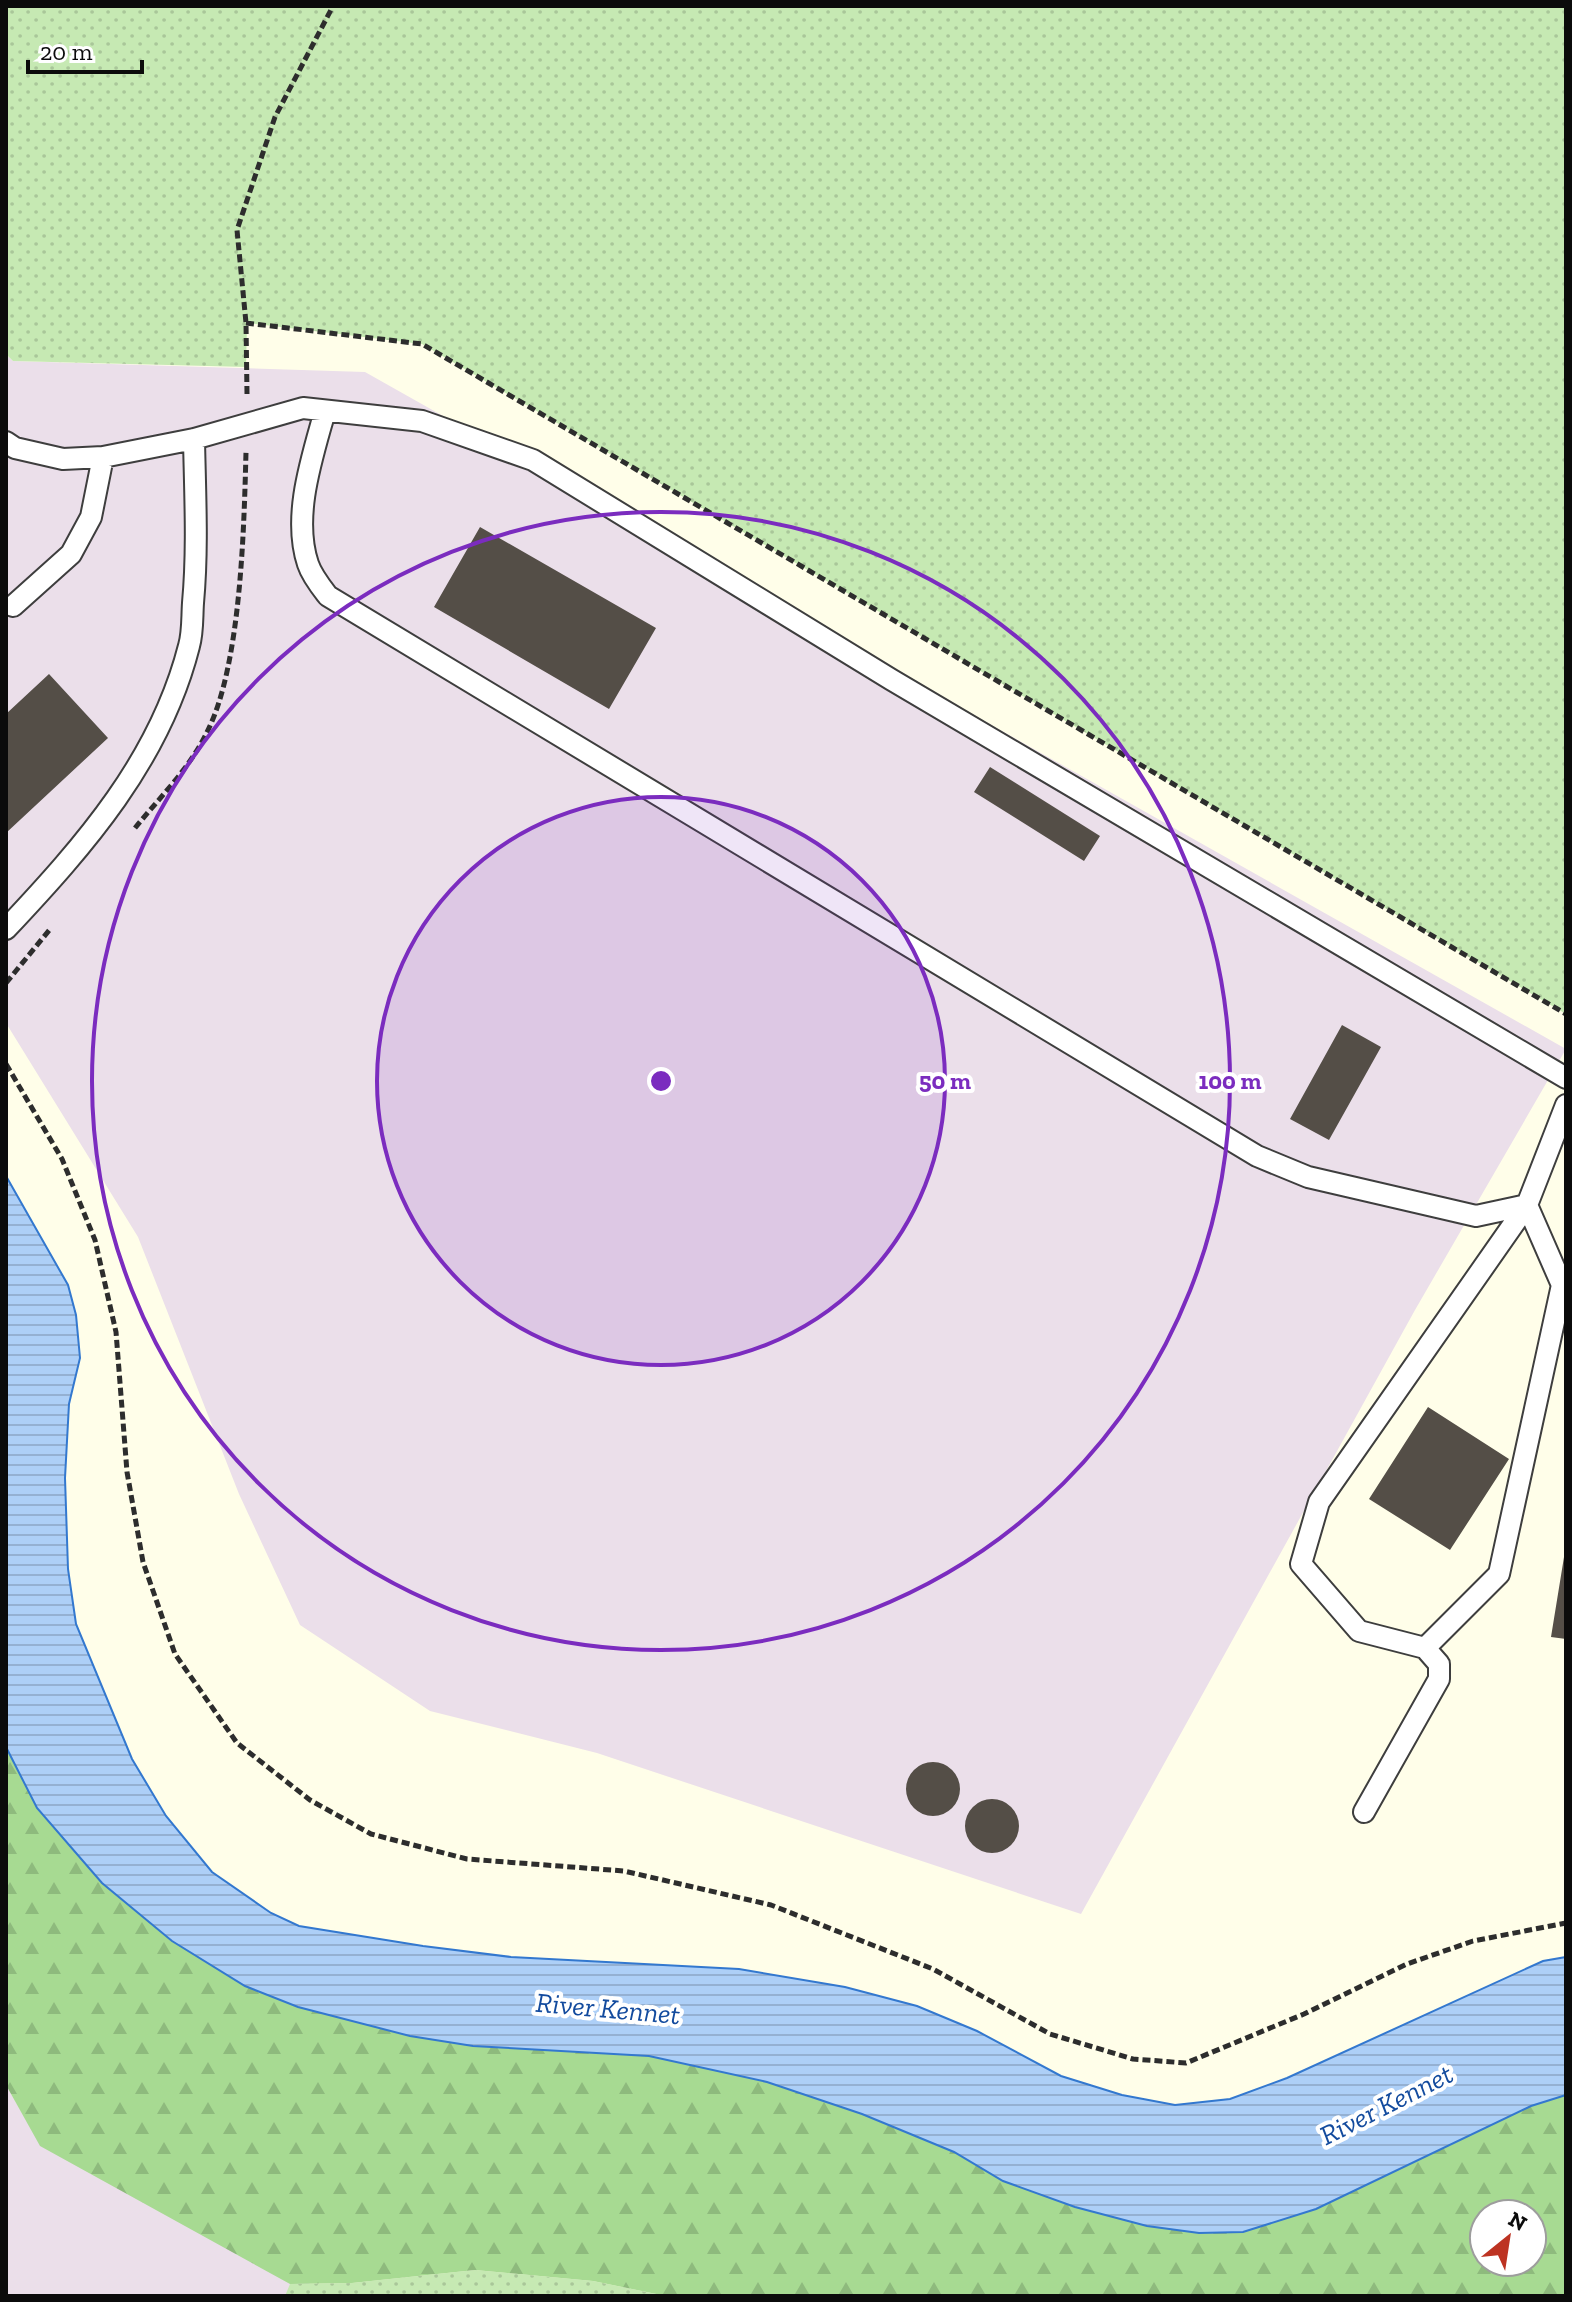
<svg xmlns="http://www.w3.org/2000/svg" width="1572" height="2302" font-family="'Zilla Slab',serif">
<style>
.industrial{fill:#ebdfea}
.grass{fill:url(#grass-dots)}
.forest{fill:url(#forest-firs);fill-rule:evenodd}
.water{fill:url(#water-rules);stroke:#3378cf;stroke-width:2}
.building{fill:#544e47}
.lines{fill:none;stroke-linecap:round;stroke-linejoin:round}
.service-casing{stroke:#3e3e3e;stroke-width:24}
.path{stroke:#2d2d2d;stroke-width:5;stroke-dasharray:8 4;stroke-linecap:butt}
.service{stroke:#fff;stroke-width:20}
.ring{fill:none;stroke:#7b2cbf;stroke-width:4}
.labels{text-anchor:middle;stroke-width:8;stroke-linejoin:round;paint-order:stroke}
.water-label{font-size:28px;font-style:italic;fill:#134b9e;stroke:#fff}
.centre{fill:#7b2cbf;stroke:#fff;stroke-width:4}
.ring-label{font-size:24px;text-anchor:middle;font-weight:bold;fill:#7b2cbf;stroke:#fff;stroke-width:8;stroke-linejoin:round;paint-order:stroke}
</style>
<defs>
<pattern id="grass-dots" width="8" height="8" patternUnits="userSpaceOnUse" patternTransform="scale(2)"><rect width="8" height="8" fill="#c6e9b3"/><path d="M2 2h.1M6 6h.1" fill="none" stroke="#a9c699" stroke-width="1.8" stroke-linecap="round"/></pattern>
<pattern id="forest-firs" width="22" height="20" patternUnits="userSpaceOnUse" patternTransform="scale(2)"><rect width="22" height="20" fill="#a7da92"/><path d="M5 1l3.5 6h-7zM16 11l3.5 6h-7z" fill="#8eba7d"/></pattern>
<pattern id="water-rules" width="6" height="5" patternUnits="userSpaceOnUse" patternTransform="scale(2)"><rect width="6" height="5" fill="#adcff7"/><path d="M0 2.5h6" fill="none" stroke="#94b0d2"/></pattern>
</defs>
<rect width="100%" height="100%" fill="#fffee9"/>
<path class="industrial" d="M6,354L13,361L365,372L1566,1049L1415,1310L1081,1914L597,1753L430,1711L300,1625L239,1494L138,1237L6,1023Z
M6,2085L41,2146L328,2293L1566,2296H6Z"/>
<path class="grass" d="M6,6H1566V1014L422,344L247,323L246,367L13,361L6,354Z
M475,2270L593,2281L666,2296H285L290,2284L352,2283Z"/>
<path class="forest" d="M6,1747L37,1808L298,2007L410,2036L473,2046L649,2056L767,2082L862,2114L954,2152L1003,2181L1075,2207L1147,2226L1199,2233L1243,2232L1425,2156L1531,2106L1566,2095V2296H666L593,2281L475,2270L352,2283L290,2284L40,2146L6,2085ZM1484,2214H1532V2262H1484Z"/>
<path class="water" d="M6,1176L68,1285L76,1315L80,1358L69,1404L65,1478L68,1569L76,1624L132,1759L166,1816L212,1872L271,1913L299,1926L423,1946L511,1957L739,1969L845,1987L917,2006L977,2031L1061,2076L1122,2095L1175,2105L1230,2099L1287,2078L1543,1961L1566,1957V2095L1531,2106L1316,2209L1243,2232L1199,2233L1147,2226L1075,2207L1003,2181L954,2152L862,2114L767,2082L649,2056L473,2046L410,2036L298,2007L245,1986L172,1941L102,1883L37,1808L6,1747Z"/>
<path class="building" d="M480,527L656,628L609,709L434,607Z
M49,674L108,738L6,833V714Z
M990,767L1100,836L1084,861L974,792Z
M1342,1025L1381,1047L1329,1140L1290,1119Z
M1428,1407L1509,1459L1450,1550L1369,1499Z
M1564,1557H1566V1639L1551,1637Z
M906 1789a27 27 0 1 1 54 0a27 27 0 1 1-54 0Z
M965 1826a27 27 0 1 1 54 0a27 27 0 1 1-54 0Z"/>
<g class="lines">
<g class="service-casing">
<path id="service" d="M325,411C312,458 292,516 308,564C312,576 321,587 328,596L1257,1156L1308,1177L1476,1216L1527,1205
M6,442L15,448L63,459L103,457L194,439L303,408L422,421L533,460L892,680L1566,1078
M13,606L71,554L91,517L103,457
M6,929C85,845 160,760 189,646C193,632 192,617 193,603C198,548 195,494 194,439
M1527,1205L1319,1502L1301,1564L1359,1631L1425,1648L1499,1574L1562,1285L1566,1286
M1562,1285L1527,1205L1566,1105
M1364,1812L1439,1679V1664L1425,1648"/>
</g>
<path class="path" d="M246,323L422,344L1566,1014
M247,394L246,323L237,230L275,117L333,6
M135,828C160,797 191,767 208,730C241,663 244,528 246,452
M6,983L51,928
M6,1064L62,1159L95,1240L116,1332L127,1472L143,1562L175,1654L237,1743L310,1800L371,1834L467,1859L624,1871L771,1905L933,1969L1050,2034L1133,2059L1186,2063L1304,2014L1407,1964L1473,1941L1566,1923"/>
<use href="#service" class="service"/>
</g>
<circle cx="661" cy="1081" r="284" fill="#7b2cbf" fill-opacity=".12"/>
<g class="ring">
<circle cx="661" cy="1081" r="284"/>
<circle cx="661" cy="1081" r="569"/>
</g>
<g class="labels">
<g class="water-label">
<text transform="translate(608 2008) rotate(5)" y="10">River Kennet</text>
<text transform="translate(1386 2104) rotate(-27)" y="10">River Kennet</text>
</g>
</g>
<circle cx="661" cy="1081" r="12" class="centre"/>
<g class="ring-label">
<text x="945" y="1089">50 m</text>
<text x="1230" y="1089">100 m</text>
</g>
<rect width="1572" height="2302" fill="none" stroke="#0b0b0b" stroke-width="16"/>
<g transform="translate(1508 2238) rotate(30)"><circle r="38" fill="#ffffff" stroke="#9d9d9d" stroke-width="2"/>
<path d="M0-6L14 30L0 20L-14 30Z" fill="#bd3322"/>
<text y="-12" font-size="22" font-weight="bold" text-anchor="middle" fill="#0b0b0b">N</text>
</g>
<path d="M28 60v12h114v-12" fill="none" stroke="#0b0b0b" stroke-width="4"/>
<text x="40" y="60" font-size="24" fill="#0b0b0b" stroke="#ffffff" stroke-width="6" paint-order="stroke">20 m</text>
</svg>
